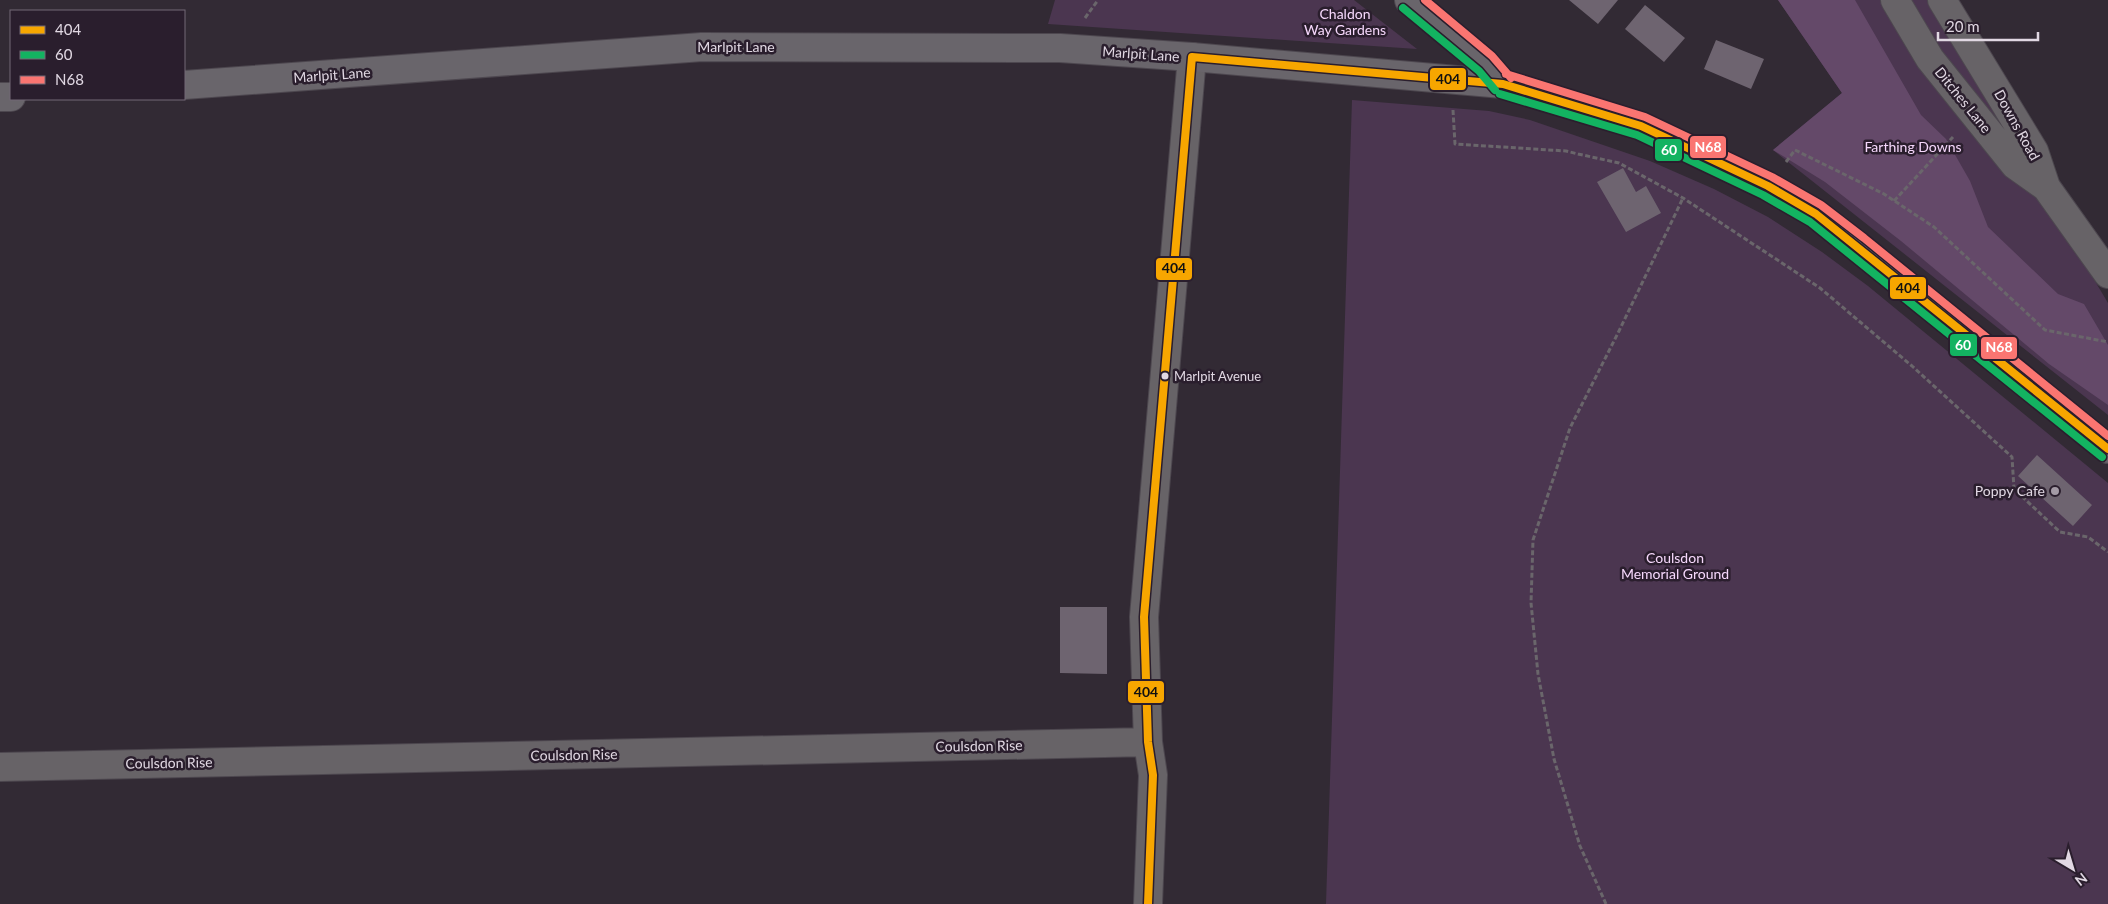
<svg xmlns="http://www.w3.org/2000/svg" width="2108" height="904" font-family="Lato,sans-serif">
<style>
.green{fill:#4b3650}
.forest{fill:#644969}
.building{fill:#6e6470}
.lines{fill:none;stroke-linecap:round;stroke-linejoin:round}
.street-casing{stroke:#4d474f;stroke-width:30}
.secondary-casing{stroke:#4d474f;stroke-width:30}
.path{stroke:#6a666b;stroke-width:3;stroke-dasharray:5 2.5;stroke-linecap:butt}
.street{stroke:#676367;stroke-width:28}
.secondary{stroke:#69656b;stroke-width:28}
.bus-1-casing{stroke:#2a1e2d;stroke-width:11}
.bus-2-casing{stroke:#2a1e2d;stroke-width:11}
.bus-3-casing{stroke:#2a1e2d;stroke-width:11}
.bus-1{stroke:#f7a600;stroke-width:8}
.bus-2{stroke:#13b361;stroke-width:8}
.bus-3{stroke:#fa7571;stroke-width:8}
.bus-dot{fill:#e1d8e3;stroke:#2a1e2d;stroke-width:2}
.poi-dot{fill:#a49ba6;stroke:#2a1e2d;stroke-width:2}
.labels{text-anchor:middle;stroke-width:5;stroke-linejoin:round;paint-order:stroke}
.bus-label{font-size:13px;fill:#e1d8e3;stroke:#2a1e2d;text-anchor:start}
.park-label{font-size:14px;fill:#f6d8fc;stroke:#2a1e2d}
.street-label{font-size:14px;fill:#e1d8e3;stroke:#2a1e2d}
.poi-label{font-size:14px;fill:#e1d8e3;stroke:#2a1e2d;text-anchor:end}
.line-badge{stroke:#2a1e2d;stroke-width:2}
.badge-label{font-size:14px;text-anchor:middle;font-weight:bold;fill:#fff}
.pale-badge-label{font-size:14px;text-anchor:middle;font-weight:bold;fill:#111}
</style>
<rect width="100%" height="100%" fill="#322a34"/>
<path class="green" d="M1055,0H1354L1417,49L1048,24Z
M1778,0H1928L2108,303V415L1773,150L1842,93Z
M1352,100L1489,111L1530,120L1650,161L1714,189L1768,217L1822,252L1868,286L2108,483V904H1326Z"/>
<path class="forest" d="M1778,0H1855L1921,115L1946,139L1970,181L1988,227L2058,294L2084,304L2108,345V405L2049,364L1901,241L1825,182L1773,150L1842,93Z"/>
<path class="building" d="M1569,0H1618L1598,24Z
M1645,5L1685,38L1664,62L1625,29Z
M1716,40L1764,59L1751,89L1704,69Z
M1623,168L1636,192L1646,186L1661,213L1626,232L1597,182Z
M2037,455L2092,505L2073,526L2018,476Z
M1060,607H1107V674L1060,673Z"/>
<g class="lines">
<g class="street-casing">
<path id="street" d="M1895,0L1930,59L2015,165L2046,187
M1942,0L2034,151L2046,187L2108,274
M0,767L1148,742
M1148,904L1153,775L1148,742L1144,617L1192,57"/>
</g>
<g class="secondary-casing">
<path id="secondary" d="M1409,0L1486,64L1503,84
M184,85L702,47L1060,48L1192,57L1503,84L1641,126L1768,186L1816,214L1858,246L2108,449
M0,97H11"/>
</g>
<path class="path" d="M1085,18L1098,0
M1453,110L1455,144L1566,151L1578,154L1619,163L1683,198L1820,288L1912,366L2012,457L2014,489L2060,532L2088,537L2108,552
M1786,162L1795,150L1884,194L1934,227L2045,330L2108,342
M1894,201L1953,137
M1606,904L1580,846L1554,759L1538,674L1531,603L1533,540L1570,428L1619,331L1683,198"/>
<use href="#street" class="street"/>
<use href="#secondary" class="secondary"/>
<g class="bus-1-casing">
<path id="bus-1" d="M1192,57L1503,84L1641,126L1768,186L1816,214L2108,449
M1148,904L1153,775L1148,742L1144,617L1192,57"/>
</g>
<g class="bus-2-casing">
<path id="bus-2" d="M1403,8L1479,71L1495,90
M1500,94L1637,135L1763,195L1810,222L2102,457"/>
</g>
<g class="bus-3-casing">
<path id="bus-3" d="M1425,0L1492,56L1511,78
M1506,74L1645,117L1772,177L1821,205L1864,238L2108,436"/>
</g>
<use href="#bus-1" class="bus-1"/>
<use href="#bus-2" class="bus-2"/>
<use href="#bus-3" class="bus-3"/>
</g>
<circle class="bus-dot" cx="1165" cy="376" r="4.5"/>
<circle class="poi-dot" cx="2055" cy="491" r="5"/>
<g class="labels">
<g class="bus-label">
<text x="1174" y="381">Marlpit Avenue</text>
</g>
<g class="park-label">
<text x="1345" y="19">Chaldon<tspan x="1345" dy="16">Way Gardens</tspan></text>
<text x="1913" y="152">Farthing Downs</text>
<text x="1675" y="563">Coulsdon<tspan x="1675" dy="16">Memorial Ground</tspan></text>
</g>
<g class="street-label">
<text x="736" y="52">Marlpit Lane</text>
<text transform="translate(1141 54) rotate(4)" y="5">Marlpit Lane</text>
<text transform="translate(332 75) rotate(-4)" y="5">Marlpit Lane</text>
<text transform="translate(1963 100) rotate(51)" y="5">Ditches Lane</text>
<text transform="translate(2017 125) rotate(61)" y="5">Downs Road</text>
<text transform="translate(979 746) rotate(-1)" y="5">Coulsdon Rise</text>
<text transform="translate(574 755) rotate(-1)" y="5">Coulsdon Rise</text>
<text transform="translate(169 763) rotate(-1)" y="5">Coulsdon Rise</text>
</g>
<g class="poi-label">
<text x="2045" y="496">Poppy Cafe</text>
</g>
</g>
<g class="line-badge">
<rect x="1429" y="67" width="38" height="24" rx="5" fill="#f7a600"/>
<rect x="1689" y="135" width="38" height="24" rx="5" fill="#fa7571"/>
<rect x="1654" y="138" width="29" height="24" rx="5" fill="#13b361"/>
<rect x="1155" y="257" width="38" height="24" rx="5" fill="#f7a600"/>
<rect x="1889" y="276" width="38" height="24" rx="5" fill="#f7a600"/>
<rect x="1949" y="333" width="29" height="24" rx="5" fill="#13b361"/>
<rect x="1980" y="336" width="38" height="24" rx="5" fill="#fa7571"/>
<rect x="1127" y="680" width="38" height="24" rx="5" fill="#f7a600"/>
</g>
<g class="badge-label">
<text x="1708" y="152">N68</text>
<text x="1669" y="155">60</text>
<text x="1963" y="350">60</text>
<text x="1999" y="352">N68</text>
</g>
<g class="pale-badge-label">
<text x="1448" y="84">404</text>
<text x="1174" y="273">404</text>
<text x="1908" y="293">404</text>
<text x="1146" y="697">404</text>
</g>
<rect x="10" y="10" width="175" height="90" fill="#2a1e2d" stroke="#736876"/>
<rect x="20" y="26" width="25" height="8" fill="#f7a600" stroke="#736876"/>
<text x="55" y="35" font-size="15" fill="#e1d8e3">404</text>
<rect x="20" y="51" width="25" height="8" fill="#13b361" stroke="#736876"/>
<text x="55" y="60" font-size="15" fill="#e1d8e3">60</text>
<rect x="20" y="76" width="25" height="8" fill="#fa7571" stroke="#736876"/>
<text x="55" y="85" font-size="15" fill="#e1d8e3">N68</text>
<g transform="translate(2073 869) rotate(142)" stroke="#2a1e2d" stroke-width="4" paint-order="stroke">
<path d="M0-4L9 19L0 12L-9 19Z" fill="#e1d8e3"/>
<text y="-8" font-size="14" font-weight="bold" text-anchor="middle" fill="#e1d8e3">N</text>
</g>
<path d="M1938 32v8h100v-8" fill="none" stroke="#e1d8e3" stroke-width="2.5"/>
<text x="1946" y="32" font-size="15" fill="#e1d8e3" stroke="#2a1e2d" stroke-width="4" paint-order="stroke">20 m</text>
</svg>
